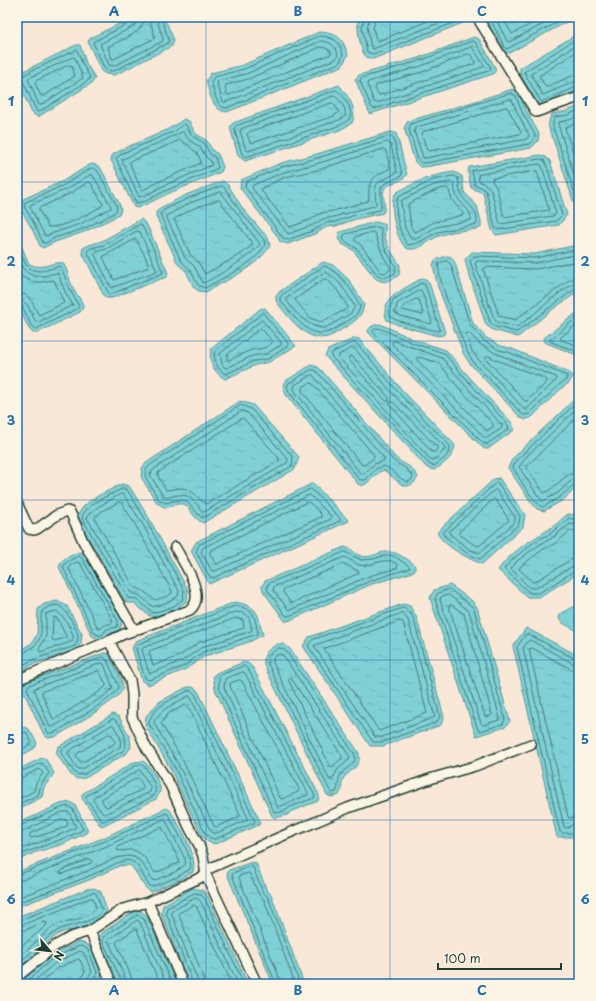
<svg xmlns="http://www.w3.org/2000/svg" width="596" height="1001" font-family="'Playpen Sans',sans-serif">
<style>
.water{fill:url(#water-ripples);stroke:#599695}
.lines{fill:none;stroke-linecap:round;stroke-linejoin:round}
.shore{stroke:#467875;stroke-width:1}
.minor-casing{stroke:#1f3d34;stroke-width:12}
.minor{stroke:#fcf5e5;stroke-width:9}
.grid{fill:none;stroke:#1f6fb2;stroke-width:1;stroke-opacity:0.55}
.neatline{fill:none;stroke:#1f6fb2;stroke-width:1.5}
.grid-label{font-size:13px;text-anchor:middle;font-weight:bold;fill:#1f6fb2}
</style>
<defs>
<pattern id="water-ripples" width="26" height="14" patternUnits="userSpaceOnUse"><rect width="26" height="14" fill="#80d1d6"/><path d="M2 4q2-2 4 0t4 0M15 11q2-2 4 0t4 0" fill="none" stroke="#6eb4b8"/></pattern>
</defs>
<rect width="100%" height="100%" fill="#f9e8d7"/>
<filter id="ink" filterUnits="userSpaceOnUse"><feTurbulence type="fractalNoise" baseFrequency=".025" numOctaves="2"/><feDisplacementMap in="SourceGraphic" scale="8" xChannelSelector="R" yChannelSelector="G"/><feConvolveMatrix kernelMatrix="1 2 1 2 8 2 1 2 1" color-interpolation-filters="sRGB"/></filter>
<g filter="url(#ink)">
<path class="water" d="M133,17H164L174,40L172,46L115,75L106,74L101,71L88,42L90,38Z
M363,17H468L465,22L373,59C370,58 366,58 364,54C360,48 357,28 358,21Z
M485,17H576L509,53H503Z
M319,32C339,34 342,37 348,55L342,66L227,112C212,111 210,93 206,81L211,73L243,65Z
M579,33V90L547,103L543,107L539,106L520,74V68Z
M474,37L479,39L495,67L496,70L493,74L370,114L355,79L359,75L418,58Z
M76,45H80L86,63L95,78L92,83L38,117L32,113L17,80L18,74Z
M339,85C348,96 358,108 352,123L340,130L245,161L238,156L230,127L233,123Z
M513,89L519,93L526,110L539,134L538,141L531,148L425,167H420L415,162L404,128L408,121L463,105Z
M579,106V219L554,142C549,131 546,124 552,114L567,111Z
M184,119L189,121L195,133L207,141L213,151L218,154L223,167L221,172L167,194L147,204L138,208L134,207L111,160L112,155C135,141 162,136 184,119Z
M390,132L396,133L399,143L407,175C401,182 390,183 385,188C380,194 388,206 383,213L356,219L336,226L326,227L317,233L288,244L280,242L278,237L240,188L241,180L281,163L313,155Z
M540,155L546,157L550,161L567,215L559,225L496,235L492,230L483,193L471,188L468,171L469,167Z
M91,164L96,165L100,167L119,203L121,209L120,213L113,218L84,232L55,242L43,248L40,246L31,227L21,210L20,203L21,200L63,181Z
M454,172L462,176L464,192L477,206L481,221V227L478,229C467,230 450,231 439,236C430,239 420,251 409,249C397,247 388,203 395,194C397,191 402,190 405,188C424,178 434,175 454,172Z
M223,181L228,185L243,209L268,238L270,246C257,267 227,280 206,292L199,291L194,288L186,271L178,264L156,216V212L162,207L188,194Z
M141,219L147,225L168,273L167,277L161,279L112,298H107L104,296L82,252L83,248L89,245L102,241Z
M375,222L385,224C386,229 384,233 385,237C388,248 394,256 400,265L399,275C391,280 384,285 375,278L353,250L342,244L338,239L340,232Z
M17,235L29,264C45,271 49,261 63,263C68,270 69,280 73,288C76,295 83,300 83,308L80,312L37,333H33L29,329L17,304Z
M577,245L579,246V291L553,309L518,337L493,330L486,325L467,268L465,259L472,252L535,254Z
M447,256L451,257L455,263L473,323L485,337L501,346L510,348L570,373L573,376L569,383L563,387L532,417L525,420L520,417L471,365L464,355L438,287L433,265L435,260Z
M323,262L333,265L349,280L364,304C363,316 355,321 346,327C340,330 333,336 327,337C306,343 287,315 276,301V296L279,292Z
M422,278L426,279L429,283L444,329L445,333L443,335L438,336L398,325L387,320C377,298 407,288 422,278Z
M265,308L296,346L269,362L256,365L225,379C214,373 208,361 211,349L260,309Z
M579,311V356L544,342V338Z
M380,324L415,340L446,350L471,379L512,423L514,430L488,449H484L481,446L368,332C369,326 374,325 380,324Z
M355,338L359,339L402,390L455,445C454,457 444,464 434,470L427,468L325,356L328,350Z
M311,365L318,367L323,372L395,457C404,466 410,463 418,477L414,483L408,486L402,485L384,470C375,473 371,482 362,486L358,484L286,395L283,387L284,382Z
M579,395V486L563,500L544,511L537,509L531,502L508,468L512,459L520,451Z
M240,401L253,405L299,457L295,469L203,523C184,513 194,496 166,508L157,503L141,477L142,468L146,463Z
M499,478L525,515L523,527L482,564C467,558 445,547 437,533L442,527L494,479Z
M313,483L349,521L209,584L191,551L196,542Z
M122,484L129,486L149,518L188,590L187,601L176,609L153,617L148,615L134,603H127L125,601L77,518C82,500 107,492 122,484Z
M568,514C573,514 576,515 579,520V573L539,597H527L498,570C511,552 528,542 546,531C554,527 561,519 568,514Z
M344,547C351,548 355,554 361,556C375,560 383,544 403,557C407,559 412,562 415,566V570L410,573L372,584L288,621H285L263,591L262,586L265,581Z
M79,552L83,553L86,556L122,620C122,629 118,633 109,633L101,640L92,636L59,567C61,558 71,555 79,552Z
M450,585L472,601L477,607L510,721L505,727L476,736L430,598L434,590Z
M57,601L67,606L82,634L81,643L78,649L34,664L21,671L17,672V652L32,643L37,634L38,609L44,604Z
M235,602C260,607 257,613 263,635L249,642L205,656L186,669L148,685L142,681L132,648L136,641Z
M403,604L410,606L416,616L444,717L441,725L383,746H370L303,646L309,637Z
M579,604V632L561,622L559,618L560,614Z
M526,628L579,656V830L573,837H557L513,646Z
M277,644H284L290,649L359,753C362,774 339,769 342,789L339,795L331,797L327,795L264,665C263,652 267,651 277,644Z
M104,653L109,654L111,658C114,665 124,682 123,689C121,699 66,730 55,737L48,738L44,735L22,688L25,683Z
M244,662L248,663L253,668L319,795L318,801L292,811L287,815L275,818L272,816L215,689L213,676L216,673Z
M187,687H193L198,691L260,821L259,825L215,844L208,842L202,836L170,768L145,725L146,716L159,702Z
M113,714L119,717L130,737L131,747L127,753L85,778L77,779L71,775L56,753L58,747Z
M25,727L29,729L37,743L35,748L17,758V730Z
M42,758H45L54,773L51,778L44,787L42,797L17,810V770Z
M143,761C149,764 159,781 160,787C161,792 158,795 156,799L102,826L99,824L82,798V794L134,762Z
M70,802L75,805L88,830L86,833L61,845L36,852L17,861V824L60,804Z
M166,808L170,810C179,826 198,853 193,872L179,880L151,892C141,887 138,872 130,865L119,866L89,880L17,907V872L103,838Z
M252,862L256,863L267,891L271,894L304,984H273L227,874L229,870Z
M94,888L101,892L107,911C101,920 88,926 78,929C73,931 65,930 60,933C45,943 33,959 17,968V917L87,889Z
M193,888L202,890L208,897L248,984H189L161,913L163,905Z
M136,910L141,911L147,916L176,984H117L99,943L100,934Z
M78,942C94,943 96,959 102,973L100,979L94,984H18L50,956Z"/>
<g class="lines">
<path class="shore" d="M133,17L131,22L93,42L104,68L107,70L114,71L168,43L169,40L161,17
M138,17L137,22L134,26L100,44L109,65L114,66L163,41V39L156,17
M144,17C144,35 120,39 108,47L112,59H114L155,38L149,17
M365,17L362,27L367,52L373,54L461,20L463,17
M370,17L367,27L371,47L373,49L454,17
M376,17L373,28L376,39L378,41L438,17
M489,17L505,48L507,49L567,17
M495,17L507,41L509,42L557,17
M502,17L512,34L544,17
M320,36C335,37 339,41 343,55L339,63L226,108C216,107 214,90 211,82L214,77L244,69Z
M579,37L524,72L541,102L579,86
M321,41C331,42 335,45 338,54L336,59L226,102H223L217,83L218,81L246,74Z
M473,41L476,43L491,68V70L374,109L372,108L360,81L361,78L419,61Z
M579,43L531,74L543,95L574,82L579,81
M321,47L326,48L331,51V54L229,95L227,94L225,88L226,85L248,79Z
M472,47L484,65L483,67L377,103L374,102L367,84L368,82L421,66Z
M77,50L83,65L90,77L89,80L39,112H37L21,77L29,72Z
M579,50L539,76L546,87L572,76L579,75
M469,54L471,55L475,62L474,64L380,95L378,94L375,88L376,85L422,72Z
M73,57L75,58L83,78L41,105H39L28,79Z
M69,65L72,66L75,76L44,96H41L35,83L36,81Z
M336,90C343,93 355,111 349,119C347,122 342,124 338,126L246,157L242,154L234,128L236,126Z
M512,93L516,96L522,112L535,135L534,139L529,144L425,163H421L418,160L409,129L411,124Z
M335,96C339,98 348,111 345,116C344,118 339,120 336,121L248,151L246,150L240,131L241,129Z
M510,99L512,100L518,114L529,135L527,139L425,158L423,157L414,131L415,128Z
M332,103L334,104L339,112L334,116L252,143L250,142L247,134L249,132Z
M507,107L521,132L520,134L429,151L427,150L422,135L423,132Z
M579,110L568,115L555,117C550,125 555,133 558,141L579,207
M579,116L569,120L559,122L558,124L579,191
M579,122L566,127L565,128L579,171
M184,124L186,125L192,136L204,143L210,154L215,157L218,168L165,191L146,201L136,203L116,158L123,153L175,131Z
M183,132L189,140L200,147L206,157L211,161L212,165L163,186L144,196L139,197L122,160Z
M390,136L393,137L402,174L401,176L384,184L381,188V208L380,210L355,215L335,222L325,223L315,230L287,240L283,238L245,187L246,182L282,167L314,159Z
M181,140C189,147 200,152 201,163L160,181L143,190L141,189L130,164V162Z
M388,142L391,145L397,172C380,185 373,175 376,204L374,206L354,211L334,217L323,219L313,225L288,234L252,188L253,185L284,172L316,164Z
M384,149L386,151L390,168C381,174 370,176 369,189C368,193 370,197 368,201L333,211L321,213L310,220L290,227L261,190L262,188L285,177L317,170Z
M540,159L544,160L546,164L562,215L556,221L497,230L495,228L486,191L481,187L475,185L472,171Z
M540,164L542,166L556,214L553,216L500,224L491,190L488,186L479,181L478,175Z
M92,168L97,170L116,204L117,210L111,215L83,229L54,238L46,243H43L35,225L25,208L24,203L64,185Z
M537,171L549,210L504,217L497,189L492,181V179Z
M92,174L111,206V208L80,224L45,236L30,207V205L67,189Z
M454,176L458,178C459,183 459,189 461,194C466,206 478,206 477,224L438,232L418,243L408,245C400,237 393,207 398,197L433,180Z
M89,182L91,183L103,204L102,206C88,214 64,228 48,227L39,210V208L69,194Z
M452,182L454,183C455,190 455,196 460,201C465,208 471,210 471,220L436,227L416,239H411L405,228L401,203L402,200L434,185Z
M222,186L225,188L240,211L264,240L265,245C255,264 224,277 205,288L198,285L190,269L181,261L160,214L164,210L189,198Z
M447,188L449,190C451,200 456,206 463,213V215L434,222L416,232H414L411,227L408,204L436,190Z
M221,192L260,244C254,254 214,279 203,283L194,266L185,258L166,216L190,203Z
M219,200L253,244L243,253L205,274L198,262L190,254L174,219L192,209Z
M141,224L155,252L163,273L111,294H109L87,251L91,248L104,245Z
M375,227L381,228C380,243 388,254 396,267L395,273C389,276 384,280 378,275L356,248L345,241L343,238L344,235L346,234Z
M137,231L140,232L157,271L111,288L94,253L106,249Z
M373,232L375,234L383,256L391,268L390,270L385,273L381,272L360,244L354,240L356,237Z
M136,239L145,256L149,267L114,280L103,257Z
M17,245L26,265C36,275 47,270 59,266L61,267L70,290L79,306L77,309L36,329L32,327L22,306L17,304
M579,249L535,258L475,256L470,261L490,322L495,327L517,332L568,294L576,289L579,288
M579,254L535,263L483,261H477L475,263L494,319L497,322L516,327C532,319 563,284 579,283
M17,258C22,268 28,278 42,276C47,276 52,273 58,273L65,292L73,305L37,323C30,315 30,300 17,299
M447,261L451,265L470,325L483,340L499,350L508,352L567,376L566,380L560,384L529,414L525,415L522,414L474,363L468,353C462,339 434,273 439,263Z
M579,261L535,269L486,267L483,269L499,316L515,320L569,280L579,277
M324,266C340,271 353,291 360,306C359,315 351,319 344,323C338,327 330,332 324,333C306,336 291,312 280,300V298L282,295Z
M17,272C22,278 32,283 41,282C45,282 50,280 54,280L64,303L39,315C32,305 32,293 17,293
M325,272C336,275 350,297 355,307L350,314L325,328C309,329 293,311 286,299Z
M324,279H327L337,290L348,307L345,310L321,322L310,318L295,300Z
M422,283L425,285L440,329L439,331C432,330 392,321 390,316C388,312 391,304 393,300Z
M421,290L422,292L432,322L431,324L401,316L395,313L397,304Z
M416,299L419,300L423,313V315L402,310L403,307Z
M263,313L288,343V346L268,359L254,361L226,374C218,371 212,359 215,351Z
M579,316L550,340L551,342L579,352
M262,320L281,342V345L266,354L252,356L227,368H225L222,364L220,354Z
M579,322L560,338L561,340L579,346
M261,328L272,341V343L264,348L251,350L229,360H227V355Z
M379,328L413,343L444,353L468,381L508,425L509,429L487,444L483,443L377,337L373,331L375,329Z
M467,333H469L480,344L497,354L556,377L557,379L527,409L525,410L478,359L472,351L466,335Z
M395,341L442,358L464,384L502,425V428L487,438H485L392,344V342Z
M354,342L358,345L399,393L450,446C451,455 441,461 434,466L429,464L331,356L332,353Z
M353,348L355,349L395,396L445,447V449L439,456L433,460H431L339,358V355Z
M352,356L389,398V401H386L349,360V357Z
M489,356L496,360L546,379L547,382L527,401H525L486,359V357Z
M419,357L439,363L459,388L493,424V427L488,430H486L417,360V358Z
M311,370H315L320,375L392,459C399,466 409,468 413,477L411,480L408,482C398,479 393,469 384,466L377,468L365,480H360L289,392L287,387L288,384Z
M311,375H313L316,379L384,458V461L374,464L364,474H361L294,390V386Z
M310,383L313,384L374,455V458L364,465H362L302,391V388Z
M579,400L523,454L516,461L513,467C518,476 534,504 543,507L560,497L575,484L579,483
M390,402H393L437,447V449L435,452H432L390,405Z
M241,405L251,409L293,457L292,466L203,518C200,517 199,515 196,512C186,498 182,498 166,503L159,500L145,476L146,470L149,466Z
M579,407L526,457L519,467L538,496L543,501L558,493L573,479L579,478
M242,411L248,413L288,459L287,463L204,512L202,511C191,496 185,491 167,498L163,496L150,475L153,470Z
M579,415L526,467L544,493C556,488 565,472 579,472
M243,418L279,458V461L206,504C198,499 193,489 182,488C177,488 171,490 166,490L158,476V473Z
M496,483H498L520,516L519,524L480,559L468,554L444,536L443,533Z
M122,489L127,490L146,520L184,590L183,599L174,606L153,613L137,599L128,598L82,518C84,505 111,494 122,489Z
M311,489L340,518V521L213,578L210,577L196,552L199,545Z
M495,490L497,491L515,517V522L479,553L470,550L450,534L449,532Z
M121,494L124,495L142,523L179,591L178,596L171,601L153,607L139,595L131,593L87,518L88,515L98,507Z
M310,495L331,516V519L215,571H212L201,552L203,548Z
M494,499L496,500L509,520L479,546L473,544L459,534V532Z
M119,502L122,503L136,526L172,591V593L168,596L155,600L142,590L134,587L95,519V517L101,512Z
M308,502L310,503L321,514V517L217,564L215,563L210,554V551Z
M579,521L569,518L550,534L537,540L514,558L504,569L530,593H539L576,570L579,569
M579,526L570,524L552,538L539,545L517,561L511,569L530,588H536L573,566L579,564
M579,532L570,531L556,543L542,550L521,566L519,569L533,582H535L570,560L579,558
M345,552L361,560L373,559L387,555L394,556L409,566L410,568L370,581L289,616H286L267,589L268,584Z
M79,556L82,558L118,621L117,627L107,629L101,636L94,633L63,567C65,561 74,559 79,556Z
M345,557C350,559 354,563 359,565C371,568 390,553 398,566L397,568L369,576L290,610L288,609L273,590L274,587Z
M77,562L80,563L113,621L112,623L105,625L100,629L98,628L69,569L70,566Z
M344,564L358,571L359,573L292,603L290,602L283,592L284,589Z
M449,589L469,604L474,609L505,719L503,724L480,731L478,730L435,599L437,594Z
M449,595L469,611L500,718L499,720L483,725L481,723L440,600L441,597Z
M450,605H452L464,614L492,714L491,716L487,717L485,716L449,607Z
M235,606C255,609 254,615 258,633L257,634L203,652L184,666L149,680L145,678L136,649L139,644Z
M403,608L408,610L413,617L440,717L437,722L383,742H373L308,646L312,640Z
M56,611C62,613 72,629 73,636C74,639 72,640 71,642L40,652L39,649L46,636V614Z
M236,612C250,613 249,617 252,630L251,631L202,647L182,661L151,673H149L142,650L143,648Z
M403,613L408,620L435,717L382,737H375L314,646Z
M54,617L57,618L66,636L65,638L54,641L52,639L53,619Z
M236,618L243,620L244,628L200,642L179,656L155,665H153L149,653L150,651Z
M400,621L403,622L427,713L379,731L324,649Z
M279,648L283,649L287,652L355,755C357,765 347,766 342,773C336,780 340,786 336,792L332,793L330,791L268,664V656Z
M280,654L283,655L350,757L349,760L338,769L332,780L329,779L273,663V658Z
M17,655C21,654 25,652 28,650C48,639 38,627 42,611C45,608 52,605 57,605C65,606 77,629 78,636C78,640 77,642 75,646L32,660L17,668
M104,657L107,660L119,687C117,697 65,726 54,733H48L27,689L28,686Z
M579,660L576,659L528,634H526L517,647L560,832L562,833H571L576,828H579
M102,663L104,664L113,688L103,697L53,727H50L34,689Z
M579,665L574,664L530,640L528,641L523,648L564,827L568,828L574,823H579
M244,666L249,671L315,796L314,798L290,807L285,811L277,813L274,812L219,688V676Z
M99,671L106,684V686L99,692L55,719H53L42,694V692Z
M579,671L571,669L532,648L529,649L568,817L570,818L579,817
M243,672L245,673L308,793L307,795L279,807L277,806L224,687L225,679Z
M291,678L342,756V758L332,767L330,766L289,681V679Z
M240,680L242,681L299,789L298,792L282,799L280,798L230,686L231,683Z
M188,691H192L195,694L255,821L254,823L215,839L210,838L205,833L174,766L149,724C150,707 175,698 188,691Z
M189,696L191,698L248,818L247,820L214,834L210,830L178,764L154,723C156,711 179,701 189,696Z
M186,705L188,706L240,815L239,817L216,827L214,826L183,761L161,723L168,714Z
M113,719C122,722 129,742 124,750L84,774L78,775L74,772L61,753V750Z
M112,725L114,726L121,739L120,747L82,769H78L68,754V752Z
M17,734L26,732L32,743L17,753
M109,734L112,735L115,741V743L83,762H80L76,756L77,754Z
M142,765L145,767C150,776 159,786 154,796L104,821H102L86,798V796L135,766Z
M140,770L151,788L150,792L105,814H103L93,800L94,797L137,771Z
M17,773L42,763L49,773L41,785L38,795L17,805
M17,778H21L39,769L43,773L36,783L34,791L17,800
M137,778C140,779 144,786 143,789L107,807L105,806L102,801V799Z
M63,819L66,820L68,824L67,826L55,831L32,838L30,837V834Z
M17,827L61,808L68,806L72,808L83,829L81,831C60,841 38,847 17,856
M162,827L179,860V863L155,873C149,865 145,853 133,850C127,849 122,852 117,850L118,847Z
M17,832H22L62,812H69L76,827L75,828C56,837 36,843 17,851
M89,859L92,861L91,863L62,874L60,873L61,871Z
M17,875L105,841L166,813L168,814C174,827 194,856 190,869L177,877L151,887C143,881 142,865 131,861C124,858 109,867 103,870C75,883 46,892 17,903
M17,881L22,880L107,846L164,819L166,821L184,857L186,864L175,872L153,881L142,863L134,857L128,856L116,858L85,872L17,898
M17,921L93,892L97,895L102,910C95,923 72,924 61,929C52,932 30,954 22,960L17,963
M17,926L22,925L90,898H93L96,908C89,921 67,919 56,925C42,934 31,949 17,958
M17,932L23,931L44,922L47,923L46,926L17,950
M24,984L52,959L79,946L84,947L88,950L97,972L96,976L92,981V984
M31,984L55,963L80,951L84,953L92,972L87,979V984
M40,984L58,968L78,959L80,960L85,971L81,979V984
M121,984V980L103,942V937L137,915L144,919L172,984
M126,984L125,978L108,940L137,920L140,922L166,984
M132,984L131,976L116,942L135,929L137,930L160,984
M193,984L166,912L167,908L194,893L200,894L205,899L244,984
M198,984L197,979L171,912L172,911L195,898L198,899L201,902L238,984
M204,984L203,977L179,915V913L194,905L196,906L232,984
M276,984L232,875L233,873L251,866L253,867L263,893L268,897L300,984
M281,984L280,979L239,878V876L248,873L250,874L259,895L264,900L295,984"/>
<g class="minor-casing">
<path id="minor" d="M478,17L480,22L536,112L579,97
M17,503L29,529L34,530L37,529L57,515L67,511L70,512L84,543L134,630
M175,547C182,560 201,587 195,603C194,606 192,608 190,610L124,634L109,641L130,680L132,694V717L146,747L170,785L189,827L199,845L203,856L206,875L257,984
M17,680L109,641
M206,870L280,837L348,808L433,778L475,766L531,744
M90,931L111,982L109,984
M17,977L55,946L71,937L90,931L123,909L148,902
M183,984L148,902L206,875"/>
</g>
<use href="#minor" class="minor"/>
</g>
</g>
<path class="grid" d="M206,17V984M390,17V984M17,182H579M17,341H579M17,500H579M17,660H579M17,820H579"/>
<rect width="596" height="1001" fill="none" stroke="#fcf5e5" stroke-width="44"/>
<g transform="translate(50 951) rotate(118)" stroke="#fcf5e5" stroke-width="3" paint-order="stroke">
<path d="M0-3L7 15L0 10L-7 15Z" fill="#1f3d34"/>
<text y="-6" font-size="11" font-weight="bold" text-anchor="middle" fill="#1f3d34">N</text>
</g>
<path d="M438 963v6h123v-6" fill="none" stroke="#1f3d34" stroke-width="2"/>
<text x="444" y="963" font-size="12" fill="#1f3d34" stroke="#fcf5e5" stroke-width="3" paint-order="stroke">100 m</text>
<rect x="22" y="22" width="552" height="957" class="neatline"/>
<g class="grid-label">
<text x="114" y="16">A</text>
<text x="298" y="16">B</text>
<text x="482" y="16">C</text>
<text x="11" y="106">1</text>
<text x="585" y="106">1</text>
<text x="11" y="266">2</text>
<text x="585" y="266">2</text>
<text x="11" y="425">3</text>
<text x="585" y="425">3</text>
<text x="11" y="585">4</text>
<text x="585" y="585">4</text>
<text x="11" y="744">5</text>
<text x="585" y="744">5</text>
<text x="11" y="904">6</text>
<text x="585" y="904">6</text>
<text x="114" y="995">A</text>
<text x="298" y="995">B</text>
<text x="482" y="995">C</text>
</g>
</svg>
